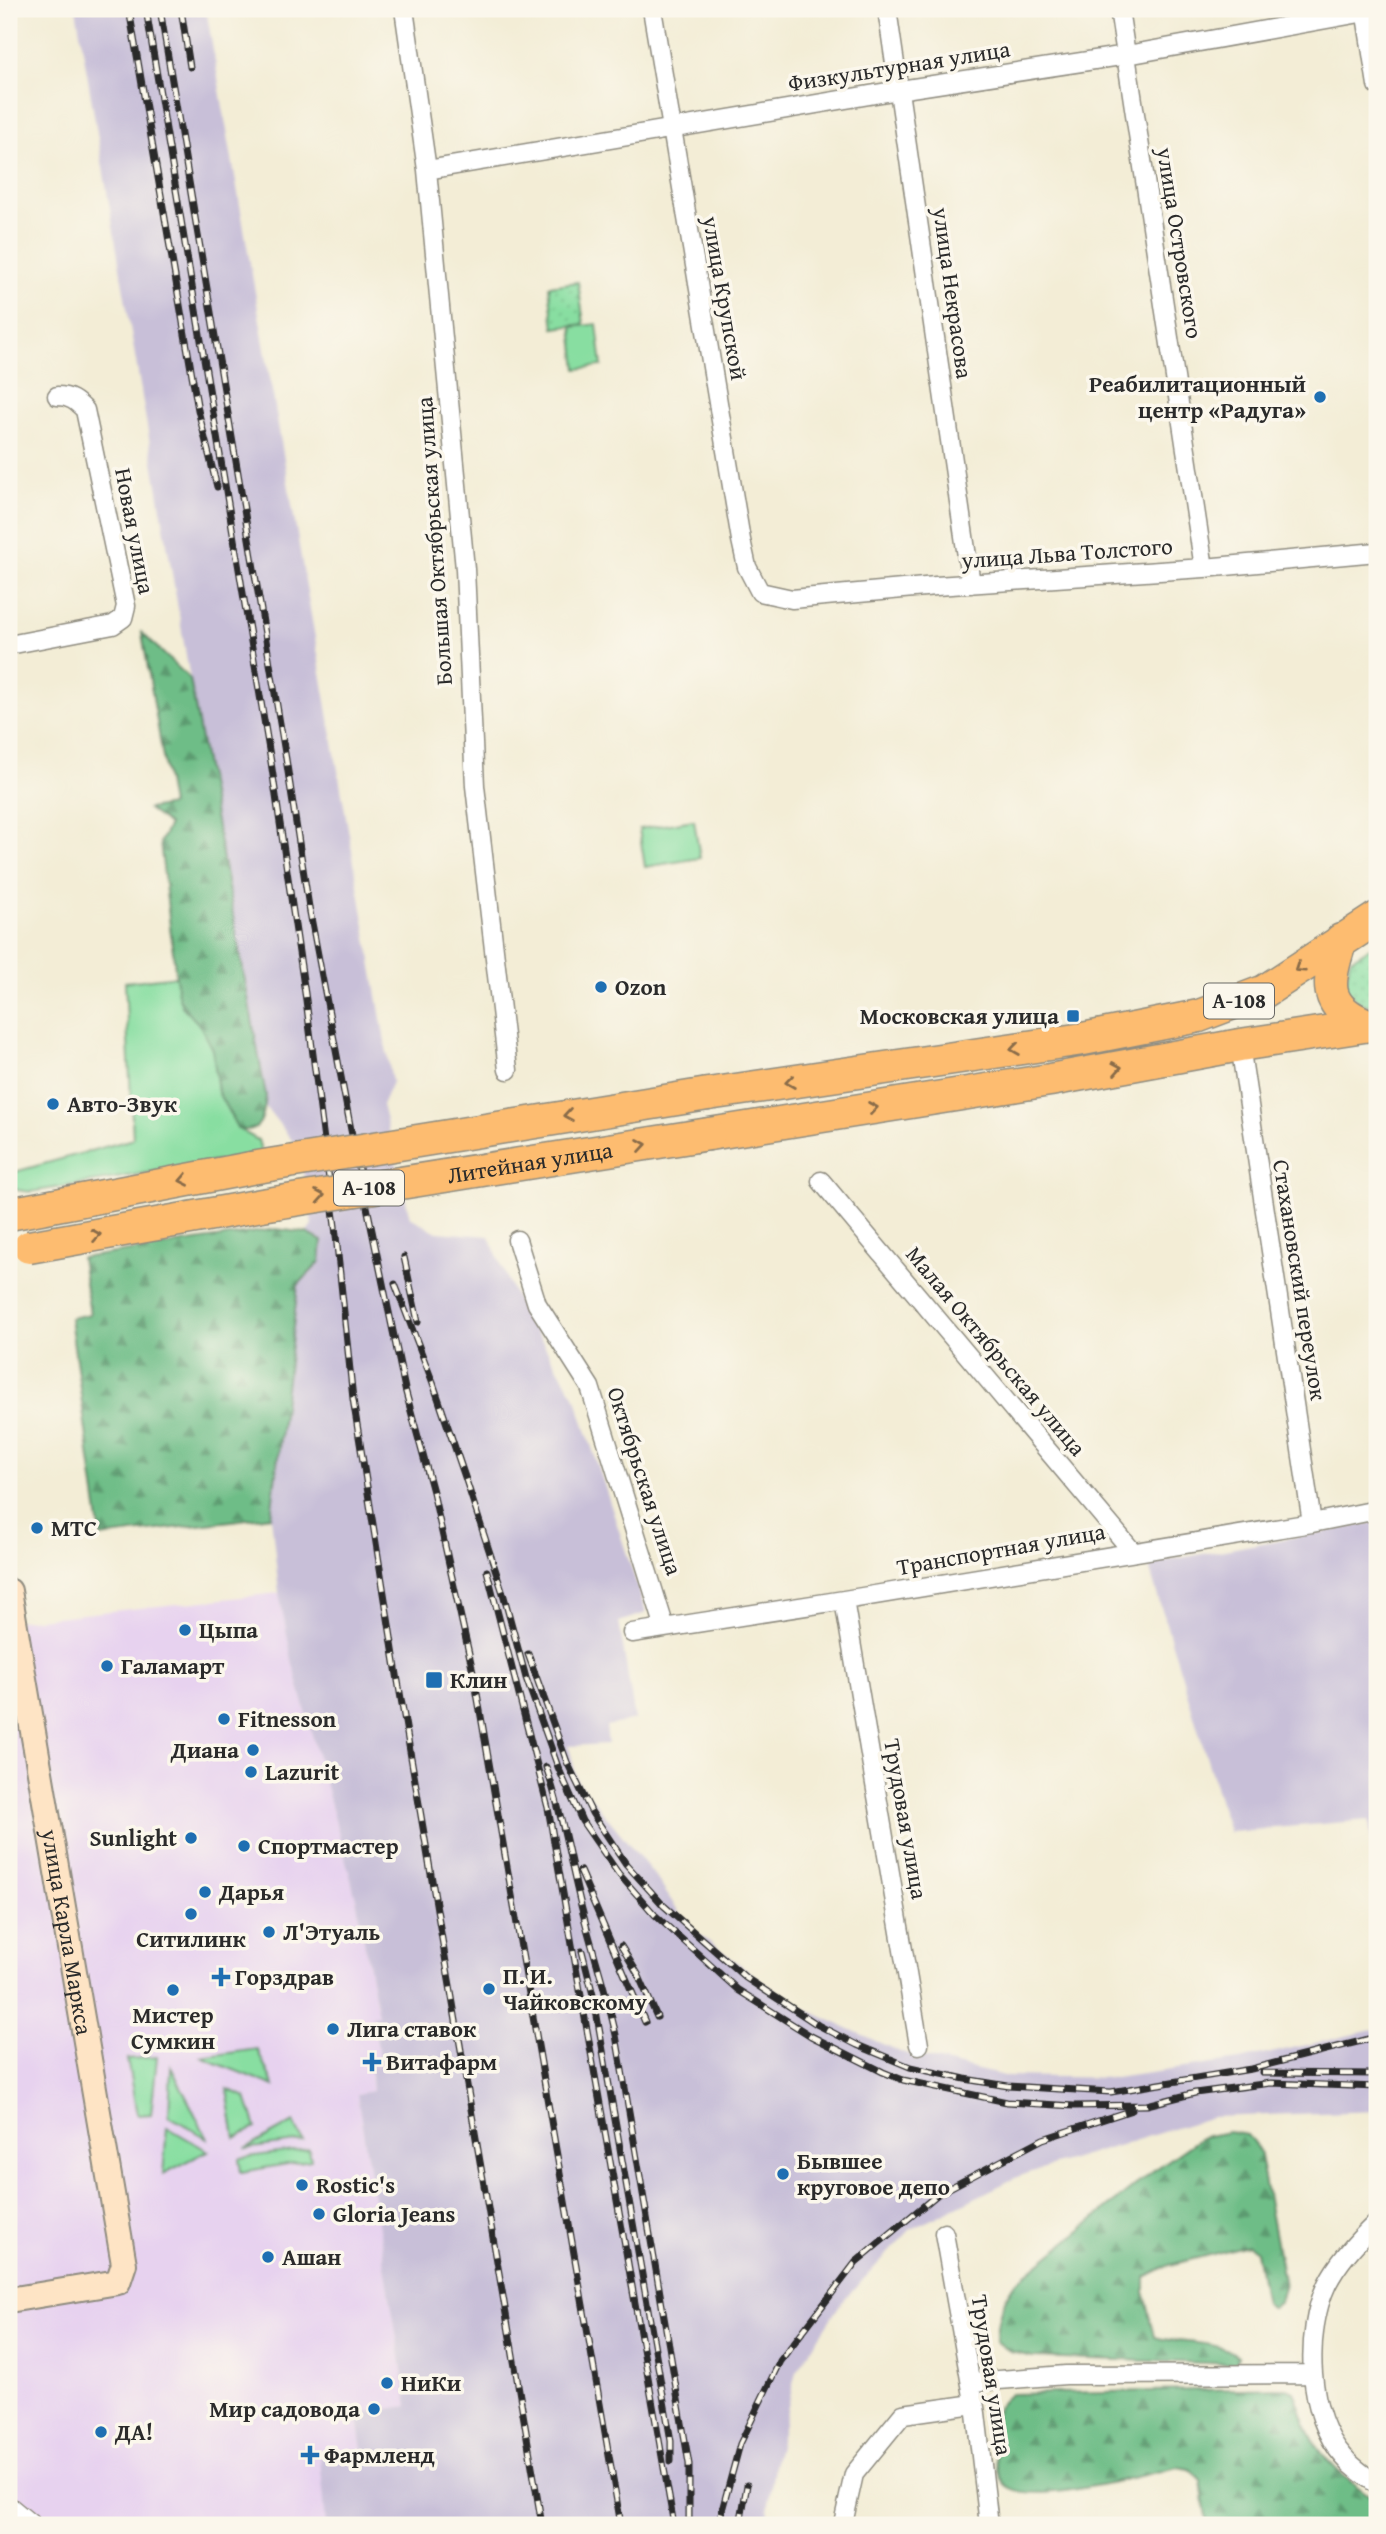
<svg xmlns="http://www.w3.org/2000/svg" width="1386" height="2534" font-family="'Gentium Book Plus',serif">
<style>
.built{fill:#e7d2ef}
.industrial{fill:#c8bfd8}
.grass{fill:#88dea1;stroke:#5a8466;stroke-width:2}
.forest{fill:url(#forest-firs);stroke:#4c7459;stroke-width:2}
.park{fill:url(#park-dots);stroke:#5a8466;stroke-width:2}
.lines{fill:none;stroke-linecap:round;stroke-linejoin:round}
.street-casing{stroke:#8f8c80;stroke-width:21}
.secondary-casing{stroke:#8f8c80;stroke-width:28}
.highway-casing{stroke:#8f8c80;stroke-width:35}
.street{stroke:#fff;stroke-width:18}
.secondary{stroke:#fee4c5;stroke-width:24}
.highway{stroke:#fdbc6f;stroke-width:32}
.rail-casing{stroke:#2b2b2b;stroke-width:7}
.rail{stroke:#fbf7ec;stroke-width:4.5;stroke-dasharray:13;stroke-linecap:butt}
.highway-bridge-casing{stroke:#8f8c80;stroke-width:35;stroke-linecap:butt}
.highway-bridge{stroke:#fdbc6f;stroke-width:32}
.oneway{stroke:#8a6c4a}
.poi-dot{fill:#1f6fb2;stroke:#fbf7ec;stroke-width:2.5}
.labels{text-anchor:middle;stroke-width:7;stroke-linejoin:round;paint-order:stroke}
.shield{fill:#fbf7ec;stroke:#696865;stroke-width:2}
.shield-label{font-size:21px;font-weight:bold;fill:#2b2b2b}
.street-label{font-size:23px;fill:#2b2b2b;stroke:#fbf7ec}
.poi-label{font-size:23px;font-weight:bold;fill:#2b2b2b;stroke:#fbf7ec;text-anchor:start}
</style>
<defs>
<pattern id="forest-firs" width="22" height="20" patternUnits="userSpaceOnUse" patternTransform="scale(1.75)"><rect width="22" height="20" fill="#6ebd87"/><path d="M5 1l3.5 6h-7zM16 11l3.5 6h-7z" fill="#5b9a6f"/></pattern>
<pattern id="park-dots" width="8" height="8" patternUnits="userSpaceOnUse" patternTransform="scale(1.75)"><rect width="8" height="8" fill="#88dea1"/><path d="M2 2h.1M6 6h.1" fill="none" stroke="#76bf8b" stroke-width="1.8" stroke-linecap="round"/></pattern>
</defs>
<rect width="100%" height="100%" fill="#fbf7ec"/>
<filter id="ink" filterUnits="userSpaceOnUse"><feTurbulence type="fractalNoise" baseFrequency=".0143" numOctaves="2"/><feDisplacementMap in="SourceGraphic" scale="14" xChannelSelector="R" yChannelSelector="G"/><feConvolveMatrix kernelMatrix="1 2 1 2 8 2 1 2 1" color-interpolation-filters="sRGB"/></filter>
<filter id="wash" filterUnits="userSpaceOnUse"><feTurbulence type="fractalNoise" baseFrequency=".00686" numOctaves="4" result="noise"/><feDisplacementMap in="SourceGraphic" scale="28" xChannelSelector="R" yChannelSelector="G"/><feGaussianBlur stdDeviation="1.57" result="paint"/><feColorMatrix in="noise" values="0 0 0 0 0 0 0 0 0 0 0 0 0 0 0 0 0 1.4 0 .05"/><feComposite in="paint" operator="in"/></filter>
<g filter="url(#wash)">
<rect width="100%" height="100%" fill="#f3edd6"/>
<path class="built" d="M279,1593L292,1660L356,1898L378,2016L372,2017L381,2064L370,2074L372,2091L357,2094L408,2406L357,2414L363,2449L321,2457L326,2525H9V1622Z"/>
<path class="industrial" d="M76,9H206L392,1082L382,1105L410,1217L437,1232L489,1236L514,1294L576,1399L646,1613L619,1622L635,1720L606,1726L608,1744L569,1746L577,1780L655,1876L689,1927L794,2004L900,2052L1004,2076L1115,2078L1240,2060L1377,2029V2111L1212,2117L1019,2176L910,2230L841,2303L796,2372L774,2466L766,2525H326L320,2456L363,2449L357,2414L408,2406L357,2094L372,2091L370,2066L381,2064L372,2016L378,2015L356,1898L292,1660L279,1593L271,1516L298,1285L320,1262L322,1241L307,1233L312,1224L299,1149L265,1106L266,1096L190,679Z
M1377,1522V1896L1369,1820L1229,1832L1148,1564Z"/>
<path class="grass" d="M597,324L602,366L577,369L572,327Z
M694,820L700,858L645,867L639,829Z
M177,976L178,994L182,1006L200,1025L213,1050L218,1092L238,1129L258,1140L262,1154L31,1192L17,1190L9,1180L11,1173L133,1139L125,982Z
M257,2049L274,2086L201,2057Z
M157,2057L151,2114L137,2115L127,2059Z
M171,2067L207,2138L169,2116Z
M227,2089L246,2097L256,2128L235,2138Z
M294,2122L303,2141L245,2149Z
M167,2127L208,2151L163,2174Z
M309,2149L311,2160L241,2172L239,2158Z"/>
<path class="forest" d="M142,633L190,679L266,1096C264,1115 262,1135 238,1129L218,1092L213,1050L200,1025L182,1006L178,994L160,842L169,825L148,809L171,805Z
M276,1229L307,1233L322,1241L320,1262L298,1285L271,1516L101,1537L70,1318L90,1314L81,1258Z
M1228,2132L1247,2135L1259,2151L1284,2286L1280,2302L1272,2308L1265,2303L1256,2251L1248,2245L1166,2266L1145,2277V2294L1155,2337C1181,2345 1218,2339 1239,2357L1235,2364L1033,2357L1011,2352L996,2341C996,2319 1002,2303 1014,2284L1153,2171L1202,2137Z
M1287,2388L1294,2391C1300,2404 1302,2419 1309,2432C1324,2464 1349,2481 1377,2501V2525H1207L1201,2480L1190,2469L1178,2467C1146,2473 1025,2510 1004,2483C995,2472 996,2455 996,2442C995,2419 991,2408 1011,2394Z"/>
<path class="park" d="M578,282L584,324L554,328L549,286Z
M1377,943V1007L1376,1008L1358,1002L1345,987L1350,960Z"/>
</g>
<g filter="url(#ink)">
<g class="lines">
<g class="street-casing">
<path id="street" d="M404,9L427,170L465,569L475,786L508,1070
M652,9L741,540L747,567L760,592L792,599L936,586L1204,568L1377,552
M887,9L971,584
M1119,9L1204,568
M1365,9L1377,85
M427,170L899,90L1127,55L1377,10
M9,645L113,625L123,618L126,606L85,410C76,401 70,396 57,396
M1240,1045L1312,1523
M821,1181L1133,1552
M517,1240L537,1304L590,1387L665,1628
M844,1600L919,2045
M632,1633L844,1600L1312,1523L1377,1510
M1377,2222C1359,2239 1338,2262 1327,2284C1304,2332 1307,2417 1344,2457C1353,2468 1365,2476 1377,2484
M944,2233L976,2413L989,2525
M971,2382L1066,2375L1312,2374
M9,2506L32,2525
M844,2519L854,2474L903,2414L974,2404"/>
</g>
<g class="secondary-casing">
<g id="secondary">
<path id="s1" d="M9,1591L124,2264L118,2282L9,2300"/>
</g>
</g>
<g class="highway-casing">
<path id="highway" d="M1341,940C1327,981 1321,1007 1368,1025
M708,1094L1083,1039L1199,1016L1265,991L1377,918
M709,1134L1050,1080L1240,1045L1377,1024
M9,1214L251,1168"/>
</g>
<use href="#street" class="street"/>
<use href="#secondary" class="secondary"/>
<use href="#highway" class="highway"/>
<g class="rail-casing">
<path id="rail" d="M129,9L198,410L217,487
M146,9L271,762L306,1000L335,1226L353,1399L398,1681L542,2525
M160,9L286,759L309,907L351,1130L405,1389L433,1492L474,1676L621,2525
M181,9L190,67
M404,1257L418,1322
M395,1284L433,1383L467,1483L503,1593L526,1678L558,1767L582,1821L618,1873L655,1915L738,1990L811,2036L883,2072L903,2080L1007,2102L1074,2106L1147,2105L1195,2093L1271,2083L1377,2087
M487,1571L548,1808L674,2525
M528,1654L567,1762L583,1795L592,1813L626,1864L663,1905L746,1978L818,2025L857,2045L910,2067L965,2079L1008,2086L1111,2092L1251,2069L1377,2037
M546,1767C561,1809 568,1851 578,1893C589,1941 605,1986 616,2035L689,2464V2525
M580,1871L645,2022
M621,1946L638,1974L657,2017
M582,1951L594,1999L671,2441V2461
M1262,2073L1377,2074
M718,2525L740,2444L780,2361L856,2262L938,2194L1043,2139L1132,2110
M740,2525L747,2485"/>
</g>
<use href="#rail" class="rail"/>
<g class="highway-bridge-casing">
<g id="highway-bridge">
<path d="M251,1168L708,1094"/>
<path id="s2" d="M29,1247L262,1205L709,1134"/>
</g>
</g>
<use href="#highway-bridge" class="highway-bridge"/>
</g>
<defs><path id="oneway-chevron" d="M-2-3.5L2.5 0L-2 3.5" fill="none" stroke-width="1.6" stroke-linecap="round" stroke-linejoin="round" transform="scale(1.75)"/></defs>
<g class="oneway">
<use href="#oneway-chevron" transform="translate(1299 968) rotate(146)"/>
<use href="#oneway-chevron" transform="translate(1015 1049) rotate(172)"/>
<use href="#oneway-chevron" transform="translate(1117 1068) rotate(-10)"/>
<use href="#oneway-chevron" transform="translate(790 1082) rotate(172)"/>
<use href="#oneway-chevron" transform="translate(873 1108) rotate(-9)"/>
<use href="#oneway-chevron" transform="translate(568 1115) rotate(171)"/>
<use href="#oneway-chevron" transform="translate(642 1145) rotate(-9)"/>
<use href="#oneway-chevron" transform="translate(184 1180) rotate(169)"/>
<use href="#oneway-chevron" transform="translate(320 1196) rotate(-9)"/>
<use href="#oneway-chevron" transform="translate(96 1235) rotate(-10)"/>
</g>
</g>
<g class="poi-dot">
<circle cx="1320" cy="397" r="7"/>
<circle cx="601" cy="987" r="7"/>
<rect x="1066" y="1009" width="14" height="14" rx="3.5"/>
<circle cx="53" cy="1104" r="7"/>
<circle cx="37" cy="1528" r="7"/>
<circle cx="185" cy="1630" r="7"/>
<circle cx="107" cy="1666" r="7"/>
<rect x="425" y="1671" width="18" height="18" rx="3.5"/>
<circle cx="224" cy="1719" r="7"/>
<circle cx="253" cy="1750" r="7"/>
<circle cx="251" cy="1772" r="7"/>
<circle cx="191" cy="1838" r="7"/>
<circle cx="244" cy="1846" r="7"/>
<circle cx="205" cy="1892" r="7"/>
<circle cx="191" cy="1914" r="7"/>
<circle cx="269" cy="1932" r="7"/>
<path d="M217.5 1966.5h7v7h7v7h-7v7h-7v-7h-7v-7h7z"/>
<circle cx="489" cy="1989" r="7"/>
<circle cx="173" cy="1990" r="7"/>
<circle cx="333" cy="2029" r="7"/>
<path d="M368.5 2051.5h7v7h7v7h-7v7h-7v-7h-7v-7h7z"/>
<circle cx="783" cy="2174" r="7"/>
<circle cx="302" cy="2185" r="7"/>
<circle cx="319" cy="2214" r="7"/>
<circle cx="268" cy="2257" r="7"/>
<circle cx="387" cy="2383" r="7"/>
<circle cx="374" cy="2409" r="7"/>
<circle cx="101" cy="2432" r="7"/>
<path d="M306.5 2444.5h7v7h7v7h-7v7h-7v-7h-7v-7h7z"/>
</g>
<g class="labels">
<g class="shield">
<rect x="1204" y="983.5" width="70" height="35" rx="5"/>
<rect x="334" y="1170.5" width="70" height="35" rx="5"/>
</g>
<g class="shield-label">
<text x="1239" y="1008">А-108</text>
<text x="369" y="1195">А-108</text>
</g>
<g class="street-label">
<text transform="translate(899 66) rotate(-9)" y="8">Физкультурная улица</text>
<text transform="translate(1180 243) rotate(81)" y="8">улица Островского</text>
<text transform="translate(953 293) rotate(82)" y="8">улица Некрасова</text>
<text transform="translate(725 298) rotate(80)" y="8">улица Крупской</text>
<text transform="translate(135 531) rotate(79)" y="8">Новая улица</text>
<text transform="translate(434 541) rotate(-94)" y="8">Большая Октябрьская улица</text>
<text transform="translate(1067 553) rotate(-4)" y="8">улица Льва Толстого</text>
<text dy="8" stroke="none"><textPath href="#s2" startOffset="508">Литейная улица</textPath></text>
<text transform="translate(1300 1280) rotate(81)" y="8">Стахановский переулок</text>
<text transform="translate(996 1351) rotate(50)" y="8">Малая Октябрьская улица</text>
<text transform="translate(645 1481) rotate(72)" y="8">Октябрьская улица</text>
<text transform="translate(1001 1549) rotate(-10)" y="8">Транспортная улица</text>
<text transform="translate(906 1819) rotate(80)" y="8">Трудовая улица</text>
<text dy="8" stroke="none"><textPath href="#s1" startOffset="346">улица Карла Маркса</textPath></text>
<text transform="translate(992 2375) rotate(81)" y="8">Трудовая улица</text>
</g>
<g class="poi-label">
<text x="1306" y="392" text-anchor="end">Реабилитационный<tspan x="1306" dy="26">центр «Радуга»</tspan></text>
<text x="615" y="995">Ozon</text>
<text x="1059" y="1024" text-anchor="end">Московская улица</text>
<text x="67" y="1112">Авто-Звук</text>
<text x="51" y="1536">МТС</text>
<text x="199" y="1638">Цыпа</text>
<text x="121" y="1674">Галамарт</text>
<text x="450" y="1688">Клин</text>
<text x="238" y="1727">Fitnesson</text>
<text x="239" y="1758" text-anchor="end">Диана</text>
<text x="265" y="1780">Lazurit</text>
<text x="177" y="1846" text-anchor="end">Sunlight</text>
<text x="258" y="1854">Спортмастер</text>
<text x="219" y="1900">Дарья</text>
<text x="283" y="1940">Л'Этуаль</text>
<text x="191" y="1947" text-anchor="middle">Ситилинк</text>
<text x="503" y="1984">П. И.<tspan x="503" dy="26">Чайковскому</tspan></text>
<text x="235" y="1985">Горздрав</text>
<text x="173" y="2023" text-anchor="middle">Мистер<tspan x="173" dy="26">Сумкин</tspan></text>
<text x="347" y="2037">Лига ставок</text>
<text x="386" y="2070">Витафарм</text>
<text x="797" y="2169">Бывшее<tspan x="797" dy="26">круговое депо</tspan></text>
<text x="316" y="2193">Rostic's</text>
<text x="333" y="2222">Gloria Jeans</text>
<text x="282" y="2265">Ашан</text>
<text x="401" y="2391">НиКи</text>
<text x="360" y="2417" text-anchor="end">Мир садовода</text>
<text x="115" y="2440">ДА!</text>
<text x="324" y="2463">Фармленд</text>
</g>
</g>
<rect width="1386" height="2534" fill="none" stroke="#fbf7ec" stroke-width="35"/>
</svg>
